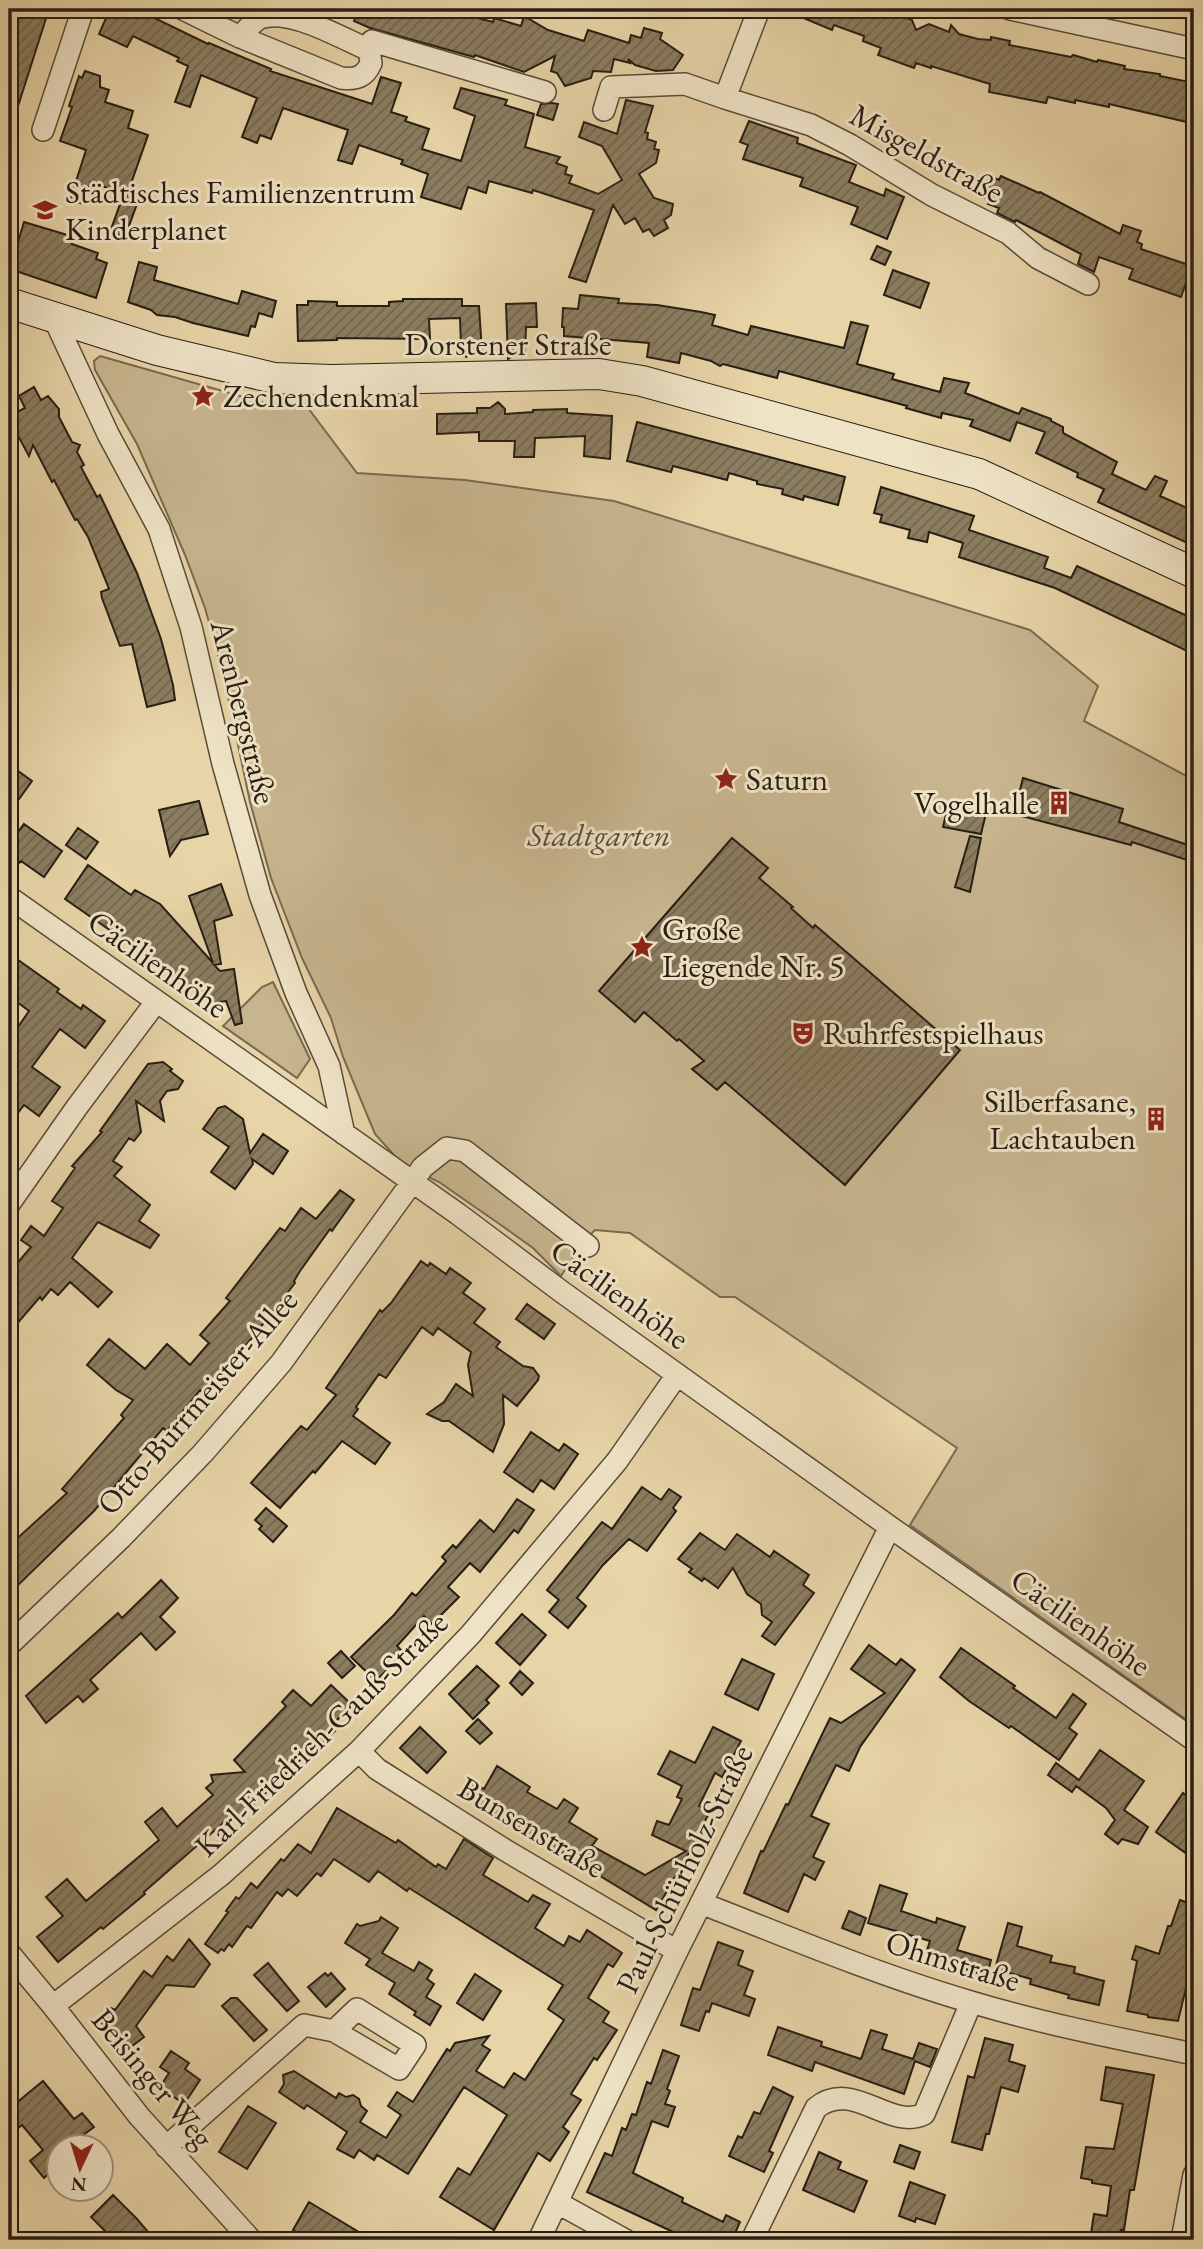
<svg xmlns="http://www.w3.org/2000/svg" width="1203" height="2249" font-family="'EB Garamond',serif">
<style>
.green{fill:#c7b58e;stroke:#786a51;stroke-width:2}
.building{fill:url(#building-hatch);stroke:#281e14;stroke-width:2}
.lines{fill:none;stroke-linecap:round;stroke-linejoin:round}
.minor-casing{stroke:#584c39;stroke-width:24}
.secondary-casing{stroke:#281e14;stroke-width:32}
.minor{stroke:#efe3c6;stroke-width:21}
.secondary{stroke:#efe3c6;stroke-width:30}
.labels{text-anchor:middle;stroke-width:6;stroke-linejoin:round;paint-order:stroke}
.street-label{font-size:32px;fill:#281e14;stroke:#efe3c6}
.poi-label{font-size:32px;fill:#281e14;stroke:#efe3c6;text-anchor:start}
.park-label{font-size:32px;font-style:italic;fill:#584b39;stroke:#efe3c6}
</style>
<defs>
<pattern id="building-hatch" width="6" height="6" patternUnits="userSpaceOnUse" patternTransform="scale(1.75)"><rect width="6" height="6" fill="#8b7d60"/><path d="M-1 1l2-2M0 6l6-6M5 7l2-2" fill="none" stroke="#72664e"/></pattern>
</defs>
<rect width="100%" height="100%" fill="#e7d4a7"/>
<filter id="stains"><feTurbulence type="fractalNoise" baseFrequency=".00286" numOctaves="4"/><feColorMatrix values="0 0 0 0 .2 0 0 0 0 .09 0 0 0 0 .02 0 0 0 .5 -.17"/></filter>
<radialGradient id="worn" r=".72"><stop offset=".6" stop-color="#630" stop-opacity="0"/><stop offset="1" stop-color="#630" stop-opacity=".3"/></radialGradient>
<path class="green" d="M100,356L268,404H305L357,473L465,480L614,501L1030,630L1098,686L1084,721L1194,780V1725L910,1525L957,1448L735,1297H720L630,1233L595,1230L583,1242L561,1276L533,1248L498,1223L439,1182L402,1164L375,1134L343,1057L331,1018L302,958L271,878L250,802L223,673L205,608L185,555L137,444L95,370L94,361Z
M273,982L310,1059L297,1078L223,1026L262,987Z"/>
<path class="building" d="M9,9H49L12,125L9,124Z
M110,9H136L208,44L209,43L271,69L270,71L372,104L381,77L401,83L391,112L407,117L405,121L429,129L422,149L461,161L475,116L454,108L461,88L507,100L505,105L534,114L525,147L560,157L556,163L567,167L565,174L572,176L569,183L598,194L622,180L602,146L579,137L584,122L617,134L626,100L653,106L645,132L648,133L647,139L656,142L654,149L659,150L656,163L639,174L654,198L673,204L671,215L664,220L668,228L654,236L649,229L643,232L635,218L625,224L613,205L586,282L569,277L594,210L533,190L532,193L489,181L486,193L468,187L461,209L421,197L428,174L401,164L403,160L359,145L352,164L338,160L348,130L283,108L271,139L260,135L257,143L242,137L257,98L201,75L190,107L175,102L188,66L177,61L179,58L133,36L127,47L99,34Z
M359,9H416L445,16L447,10L493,22L494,18L521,26L524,16L548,30L584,41L588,30L629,43L631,35L641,38L644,28L662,33L660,39L683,55L673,70L656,71L635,65L628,59L630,63L614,59L611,72L593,71L591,78L565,86L557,73L551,71L555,56L524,72L475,55L474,57L370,28L354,21Z
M782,9H884L912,20L916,30L929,24L949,32L951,25L959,34L978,39L991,40V37L1010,41L1009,45L1071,57L1073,55L1097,62L1098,60L1125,66L1124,69L1160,74V76L1194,83V120L1188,119L1187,122L1109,104V107L1075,100V103L1048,97L1046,103L989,92L990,84L931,66V68L916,63L914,68L878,55L881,48L863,41L864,36L834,25L832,30Z
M85,71L100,76V87L109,90L105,102L133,111L128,128L148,135L127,195L91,182L84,204L70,200L86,150L60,141L72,107L69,106L79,76L82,78Z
M552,103L558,104L553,120L537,115L541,104Z
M749,121L798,138L797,143L856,165L849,182L884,196L886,189L904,197L887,239L851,224L858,207L800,186L803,178L743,159L748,145L740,142Z
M990,176L999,180L1001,176L1039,193L1040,192L1120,234L1123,225L1141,231L1137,242L1142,244L1141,249L1192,266L1181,297L1129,279L1133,269L1099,257L1094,272L1078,264L1081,254L1016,220L1015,222L997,213L999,208L988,204L990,200L981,196Z
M123,196L138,201L125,237L110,232Z
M24,222L74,237L72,244L98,253L96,259L107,263L96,298L10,269Z
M877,246L891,252L885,265L871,259Z
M139,262L157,267L154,280L238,304L242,291L276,301L272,317L259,313L255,327L251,326L248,336L193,323L175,317L157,315L151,310L128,302Z
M893,270L929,283L920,308L884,295Z
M580,295L619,299L618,303L657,305L701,312L715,315L712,325L748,335L751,326L844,348L851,322L868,326L857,364L894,374L892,379L940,392L944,378L969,383L965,393L973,396L1019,414L1022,408L1051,419V421L1063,427V433L1117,462L1112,474L1146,490L1155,476L1167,481L1160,496L1194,511V546L1098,502L1104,489L1077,477L1078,473L1036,453L1045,432L1017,422L1010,441L970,426L973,420L942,413L941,418L906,408L907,406L779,371L777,378L723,364L720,366L711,361L681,353L679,363L647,357L649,343L564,336V327H562L563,308L578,309Z
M403,299H462V306H479L482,352L475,353L466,357L461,345L460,318L429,319L430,339L337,338V340L298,341L297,305H308V301L337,302V306H389V302L403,301Z
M536,303L537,327H526L525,352H519L508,359L506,304Z
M34,387L41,400L48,396L59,409V417L72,442L80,445L77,452L84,465L81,467L97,497L100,495L137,573L161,639L173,685L175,700L147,707L132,644L120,646L102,598L101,592L109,589L88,537L77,519L75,520L54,480L52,482L33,445L29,456L15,430L9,428V416L25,408L19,396Z
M498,402L505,409V414L533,412V410L567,409V413L612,416L610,459L584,456L585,436L535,438L534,457H514L515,441H479V432L437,434V414L477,413V408H490Z
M637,422L845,477L838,505L804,496L803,500L782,494L783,489L757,484V481L729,473L727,480L673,466L671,472L627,461Z
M881,487L974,516L969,530L1048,557L1044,568L1071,578L1077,566L1194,619V635L1187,651L1055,588L959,557L963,543L929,532L927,542L908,538L910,530L880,522L882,515L874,513Z
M14,768L32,781L19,799L9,791V776Z
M1023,778L1123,809L1119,822L1194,847L1190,861L1132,842L1131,845L1014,814Z
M199,801L208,834L181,840L170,856L159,810Z
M948,806L986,813L981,834L943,827Z
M24,824L62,851L44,877L21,861L17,865L9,859V844Z
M78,828L98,842L86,859L66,845Z
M970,836L981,838L970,892L955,887Z
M732,838L768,868L759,878L793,907L791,908L813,928L815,925L960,1050L845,1185L725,1082L717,1090L692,1069L704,1061L679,1039L677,1041L644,1012L635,1022L599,991Z
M88,865L131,895L135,890L160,904L213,963L189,896L221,884L232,915L214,921L221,964L214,965L220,971L234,969L242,1023L235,1025L226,1001L211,1003L170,972L65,899Z
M14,957L59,989L57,992L81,1009L83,1005L105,1021L85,1048L60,1029L32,1067L60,1087L39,1116L24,1105L18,1113L9,1107V1040L29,1011L9,996V965Z
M163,1062L172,1069L170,1071L183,1081L178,1089L167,1091L160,1101L164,1121L136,1101L141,1132L134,1141L129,1138L113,1161L122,1167L114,1176L150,1205L139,1221L159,1235L150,1248L98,1222L72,1258L112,1292L98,1307L70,1282L58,1295L51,1289L42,1300L40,1297L9,1333V1273L31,1247L21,1240L31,1226L44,1236L63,1208L52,1201L75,1168L72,1166L102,1132L100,1131L148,1064Z
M225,1106L243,1119L250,1153L263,1134L288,1151L273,1174L252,1159L253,1164L235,1189L211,1172L229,1147L203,1129L218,1108Z
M340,1190L354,1200L332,1231L330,1229L300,1271L294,1281L295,1283L253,1337L203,1393L200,1390L167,1431L163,1428L94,1511L9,1594V1546L67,1493L62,1489L124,1418L121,1415L133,1400L116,1390L87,1365L109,1339L145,1369L167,1344L190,1365L209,1343L200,1335L230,1301L226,1298L280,1228L285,1231L301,1208L316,1219Z
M421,1261L428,1266L430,1263L446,1274L450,1268L471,1283L463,1293L485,1309L474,1323L500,1342L496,1347L523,1366L533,1368L539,1376L538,1380L517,1406L503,1395L504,1424L493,1452L449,1421H442L427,1414L444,1402L456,1384L473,1396L468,1365L471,1352L438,1328L433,1335L422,1327L386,1378L379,1374L356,1407L358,1409L353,1416L390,1443L375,1464L342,1441L315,1473L313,1471L280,1508L251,1483L301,1426L307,1430L336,1395L326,1388L380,1310L382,1312L391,1303Z
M527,1304L555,1324L544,1339L516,1319Z
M531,1432L559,1451L564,1444L578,1454L554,1489L541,1480L533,1492L504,1472Z
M642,1487L661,1500L669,1489L681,1497L673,1508L676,1511L647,1551L629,1539L603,1565L577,1598L586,1606L568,1628L549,1612L559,1600L547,1590L602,1522L612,1529Z
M517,1499L534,1510L518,1533L514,1530L480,1572L470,1563L448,1587L459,1597L432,1624L424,1616L397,1646L404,1653L376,1681L351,1657L394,1615L412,1593L416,1596L446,1561L442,1557L453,1545L456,1548L480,1520L494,1532Z
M266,1508L287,1526L273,1542L259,1529L262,1526L255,1520Z
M700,1533L725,1550L737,1534L770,1557L774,1551L809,1575L803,1585L814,1593L775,1645L762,1636L772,1622L762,1615L761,1604L747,1594L733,1568L718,1588L704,1578L702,1581L689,1572L692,1569L678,1559Z
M161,1580L178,1598L160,1617L175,1632L156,1650L141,1633L90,1680L98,1689L83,1702L78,1696L46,1723L26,1696L118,1613L122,1618Z
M522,1614L546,1635L520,1665L496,1643Z
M869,1645L896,1665L901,1659L915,1670L860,1747L849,1771L836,1765L811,1816L829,1824L813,1857L824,1862L815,1880L804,1874L788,1912L744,1893L761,1851L763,1852L786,1804L788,1805L830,1718L841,1723L885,1693L851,1669Z
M961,1648L1015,1686L1013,1688L1056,1718L1073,1694L1086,1704L1069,1728L1077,1734L1059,1760L1011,1726L1009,1728L969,1701L940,1677Z
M341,1651L355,1666L342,1678L328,1663Z
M742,1659L774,1674L758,1710L725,1694Z
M477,1666L499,1686L486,1700L489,1703L473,1719L449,1694Z
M520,1671L533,1683L522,1695L510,1683Z
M331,1685L352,1705L330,1727L335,1731L318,1747L316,1745L254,1804L235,1820L231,1816L144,1892L145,1894L103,1929L101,1927L58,1962L37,1937L63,1916L46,1897L67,1879L86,1901L159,1840L145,1822L162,1808L177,1827L213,1795L206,1788L213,1782L211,1775L245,1772L234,1760L286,1706L282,1702L293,1690L311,1706Z
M478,1719L492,1733L480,1744L466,1731Z
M420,1727L446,1752L427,1773L400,1748Z
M713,1727L741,1741L722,1777L715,1773L699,1806L710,1811L689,1853L656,1910L510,1821L504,1819L500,1815L484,1805L482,1807L461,1794L469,1780L484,1789L497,1766L530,1787L527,1792L557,1809L564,1799L578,1808L569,1822L597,1839L592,1846L645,1875L686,1851L652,1835L657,1821L669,1825L682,1799L677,1797L682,1786L658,1774L670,1751L695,1763Z
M1100,1750L1144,1781L1124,1810L1148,1827L1138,1844L1122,1839L1118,1844L1105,1834L1115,1820L1106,1808L1076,1786L1072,1792L1048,1775L1056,1763L1079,1780Z
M1183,1793L1194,1801V1859L1156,1832Z
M337,1808L396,1843L398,1840L436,1867L438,1864L446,1869L464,1839L493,1858L483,1875L528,1902L533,1895L550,1904L535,1928L564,1946L569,1936L580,1942L587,1930L622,1953L613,1967L608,1964L588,1998L609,2012L603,2022L617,2030L597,2060L594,2058L571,2094L581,2100L563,2127L569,2132L550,2161L538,2153L494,2230L440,2197L458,2168L470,2175L507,2115L464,2087L408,2174L377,2155L374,2160L359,2150L354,2158L337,2149L347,2132L307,2105L304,2109L279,2092L284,2084L283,2075L294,2071L336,2098L339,2093L346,2097L353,2095L359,2099L361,2106L367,2111L360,2122L386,2138L401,2115L388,2106L397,2092L413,2102L447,2049L450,2051L455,2043L489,2036L482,2045L490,2050L476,2071L504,2088L514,2073L525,2080L564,2020L548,2009L563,1985L409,1888L407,1891L378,1871L369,1882L334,1859L321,1876L317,1873L297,1896L288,1889L282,1896L277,1892L251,1928L247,1926L232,1947L229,1944L224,1951L221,1949L218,1953L205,1944L228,1912L226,1911L236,1897L239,1899L251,1883L257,1888L281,1859L284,1861L298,1844L311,1853Z
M880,1885L907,1894L901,1911L936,1923L937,1918L965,1927L957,1950L991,1960L987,1976L925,1956L930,1941L868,1923Z
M1180,1900L1194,1905L1186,1931L1194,1934V1955L1178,2021L1148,2017V2015L1127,2011L1137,1961L1132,1959L1136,1946L1159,1954L1168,1926H1171Z
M849,1911L866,1918L860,1935L842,1928Z
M381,1917L398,1928L382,1953L414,1971L419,1962L432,1970L427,1979L434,1984L426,1997L441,2006L430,2025L414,2015L416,2012L389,1994L395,1983L366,1965L370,1959L345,1943L357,1924L360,1926L379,1921Z
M1008,1923L1022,1927L1017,1946L1052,1956L1050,1962L1075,1967L1074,1973L1104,1981L1099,2005L1068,1998L1069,1995L1030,1984L1031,1979L995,1969Z
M189,1939L210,1964L194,1987L166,1985L136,2026L144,2037L128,2049L116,2033L100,2022L111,2008L115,2010L144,1971L152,1977L167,1956L173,1961Z
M718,1942L743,1951L738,1965L753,1971L744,1995L755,1999L749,2016L712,2003L709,2012L706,2011L699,2031L681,2025L693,1988L700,1990Z
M268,1963L299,2001L287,2011L254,1975Z
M325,1973L328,1976L331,1973L345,1989L326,2007L308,1987Z
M475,1974L501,1991L483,2020L457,2003Z
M231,1998H237L267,2030L254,2041L222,2006Z
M778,2027L822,2042L821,2046L861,2059L871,2030L887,2035L882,2049L913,2059L919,2043L937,2049L930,2067L915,2061L904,2094L815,2062L812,2071L768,2055Z
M985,2038L1013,2045L1009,2061L1025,2066L1018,2092L1001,2087L989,2134H986L982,2150L952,2142L968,2076L974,2078Z
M663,2050L679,2056L667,2089L670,2091L665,2104L675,2107L668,2127L652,2121L633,2173L683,2198L682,2202L723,2222L726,2215L740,2222L732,2240H695L684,2237L587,2192L605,2153L612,2156L622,2128L626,2130L632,2114L636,2115L647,2082L651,2084Z
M171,2051L189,2063L185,2069L200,2080L184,2104L160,2087L169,2073L160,2067Z
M1106,2067L1154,2075L1134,2190H1130L1124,2230H1121L1119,2240H1090L1094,2214L1107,2216L1111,2186L1092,2183V2180L1081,2178L1086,2147L1114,2149L1123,2104L1101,2100Z
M43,2081L74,2119L82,2113L94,2127L82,2136L92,2147H60V2186L49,2173L44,2178L30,2161L43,2150L22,2125L9,2135V2109Z
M773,2087L793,2097L769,2151L773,2153L764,2172L729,2156L738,2136L742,2138L754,2112L760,2114Z
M248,2106L276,2123L247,2169L219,2152Z
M900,2145L920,2152L914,2169L894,2162Z
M819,2152L841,2162L838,2169L867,2181L854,2212L803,2190Z
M910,2182L945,2195L935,2224L916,2218L915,2222L899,2216Z
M113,2195L137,2219L155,2240H114L91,2217Z
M309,2202L372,2240H310L293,2230Z"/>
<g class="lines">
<g class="minor-casing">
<path id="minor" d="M183,9L240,37L341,78C356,80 365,77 371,63L369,50
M1010,9L1194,49
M240,37C246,31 252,22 260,18C289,7 341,38 369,50
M369,50L372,41L545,92
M725,98L811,125L850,145L932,195L1008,233L1038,258L1088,284
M604,110L611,87L685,84L725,98L759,9
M43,130L83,9
M53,316L108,434L159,529L191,627L223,764L260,895L296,993L329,1066L344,1134
M9,897L458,1214L562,1292L890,1527L1194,1740
M9,1204L77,1107L156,1002
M9,1645L121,1538L203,1453L281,1363L423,1167L447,1148L465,1151L588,1246
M359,1751L377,1769L505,1850L677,1951
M701,1903C790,1938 879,1975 971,2002C1044,2024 1120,2039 1194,2054
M9,1953L53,2006L139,2116L251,2240
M53,2006L221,1875L359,1751L471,1634L617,1461L677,1375
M166,2147L304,2025L334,2031L399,2069L415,2045L357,2009L334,2031
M558,2203L625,2240
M539,2240L677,1951L890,1527
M752,2240L816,2108C853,2078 889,2131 924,2114L971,2003
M1182,2240L1194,2175"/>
</g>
<g class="secondary-casing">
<path id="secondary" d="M9,303L157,350L274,378L332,380L599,374L642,381L979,474L1194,573"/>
</g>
<use href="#minor" class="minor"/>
<use href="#secondary" class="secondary"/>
</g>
<defs>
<g id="school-bare" transform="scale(1.89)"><path d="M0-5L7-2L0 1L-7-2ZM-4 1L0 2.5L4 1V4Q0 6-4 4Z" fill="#8f2418" stroke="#efe3c6" stroke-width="2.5" paint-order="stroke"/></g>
<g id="sight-bare" transform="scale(1.89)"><path d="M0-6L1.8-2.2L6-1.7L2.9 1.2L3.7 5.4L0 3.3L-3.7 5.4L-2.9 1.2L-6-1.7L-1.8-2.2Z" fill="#8f2418" stroke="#efe3c6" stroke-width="2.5" paint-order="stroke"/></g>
<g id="building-bare" transform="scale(1.89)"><path d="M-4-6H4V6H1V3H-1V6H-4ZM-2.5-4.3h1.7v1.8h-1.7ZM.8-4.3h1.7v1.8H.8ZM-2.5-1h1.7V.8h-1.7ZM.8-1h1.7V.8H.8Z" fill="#8f2418" stroke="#efe3c6" stroke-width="2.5" paint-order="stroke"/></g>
<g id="theatre-bare" transform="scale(1.89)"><path d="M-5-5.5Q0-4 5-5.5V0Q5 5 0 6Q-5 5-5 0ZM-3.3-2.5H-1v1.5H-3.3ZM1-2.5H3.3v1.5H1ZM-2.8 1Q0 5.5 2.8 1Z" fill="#8f2418" stroke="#efe3c6" stroke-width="2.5" paint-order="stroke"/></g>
</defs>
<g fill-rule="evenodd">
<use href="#school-bare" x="45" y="210"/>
<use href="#sight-bare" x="203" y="396"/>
<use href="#sight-bare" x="726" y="779"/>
<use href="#building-bare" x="1059" y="803"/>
<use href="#sight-bare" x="642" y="947"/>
<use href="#theatre-bare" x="803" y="1033"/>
<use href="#building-bare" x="1156" y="1119"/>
</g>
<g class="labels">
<g class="street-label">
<text transform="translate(927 153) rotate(29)" y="11">Misgeldstraße</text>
<text x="508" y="355">Dorstener Straße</text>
<text transform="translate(244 712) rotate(76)" y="11">Arenbergstraße</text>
<text transform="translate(158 964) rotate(35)" y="11">Cäcilienhöhe</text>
<text transform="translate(620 1294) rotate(36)" y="11">Cäcilienhöhe</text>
<text transform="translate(197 1402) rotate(-49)" y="11">Otto-Burrmeister-Allee</text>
<text transform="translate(1081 1622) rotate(35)" y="11">Cäcilienhöhe</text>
<text transform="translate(321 1734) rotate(-44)" y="11">Karl-Friedrich-Gauß-Straße</text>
<text transform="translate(532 1827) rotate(31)" y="11">Bunsenstraße</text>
<text transform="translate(684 1869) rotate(-64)" y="11">Paul-Schürholz-Straße</text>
<text transform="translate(953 1961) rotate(17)" y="11">Ohmstraße</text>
<text transform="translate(153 2078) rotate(50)" y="11">Beisinger Weg</text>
</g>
<g class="poi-label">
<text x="65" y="203">Städtisches Familienzentrum<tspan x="65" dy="37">Kinderplanet</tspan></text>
<text x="223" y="407">Zechendenkmal</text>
<text x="746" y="790">Saturn</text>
<text x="1039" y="814" text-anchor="end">Vogelhalle</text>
<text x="662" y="940">Große<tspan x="662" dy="37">Liegende Nr. 5</tspan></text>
<text x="823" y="1044">Ruhrfestspielhaus</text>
<text x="1136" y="1112" text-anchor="end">Silberfasane,<tspan x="1136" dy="37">Lachtauben</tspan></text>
</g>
<g class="park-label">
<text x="599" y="846">Stadtgarten</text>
</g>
</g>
<rect width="1203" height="2249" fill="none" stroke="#e7d4a7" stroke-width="35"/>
<rect x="10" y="10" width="1182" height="2228" fill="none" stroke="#281e14" stroke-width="3.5"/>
<rect x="18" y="18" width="1168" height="2214" fill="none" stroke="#281e14" stroke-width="2"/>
<g transform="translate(80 2168) rotate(184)"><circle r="33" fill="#efe3c6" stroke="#9f947f" stroke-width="2"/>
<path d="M0-5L12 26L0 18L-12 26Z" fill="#8f2418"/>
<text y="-10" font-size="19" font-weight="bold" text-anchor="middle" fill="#281e14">N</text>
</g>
<rect width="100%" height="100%" filter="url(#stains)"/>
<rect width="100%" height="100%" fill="url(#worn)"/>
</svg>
